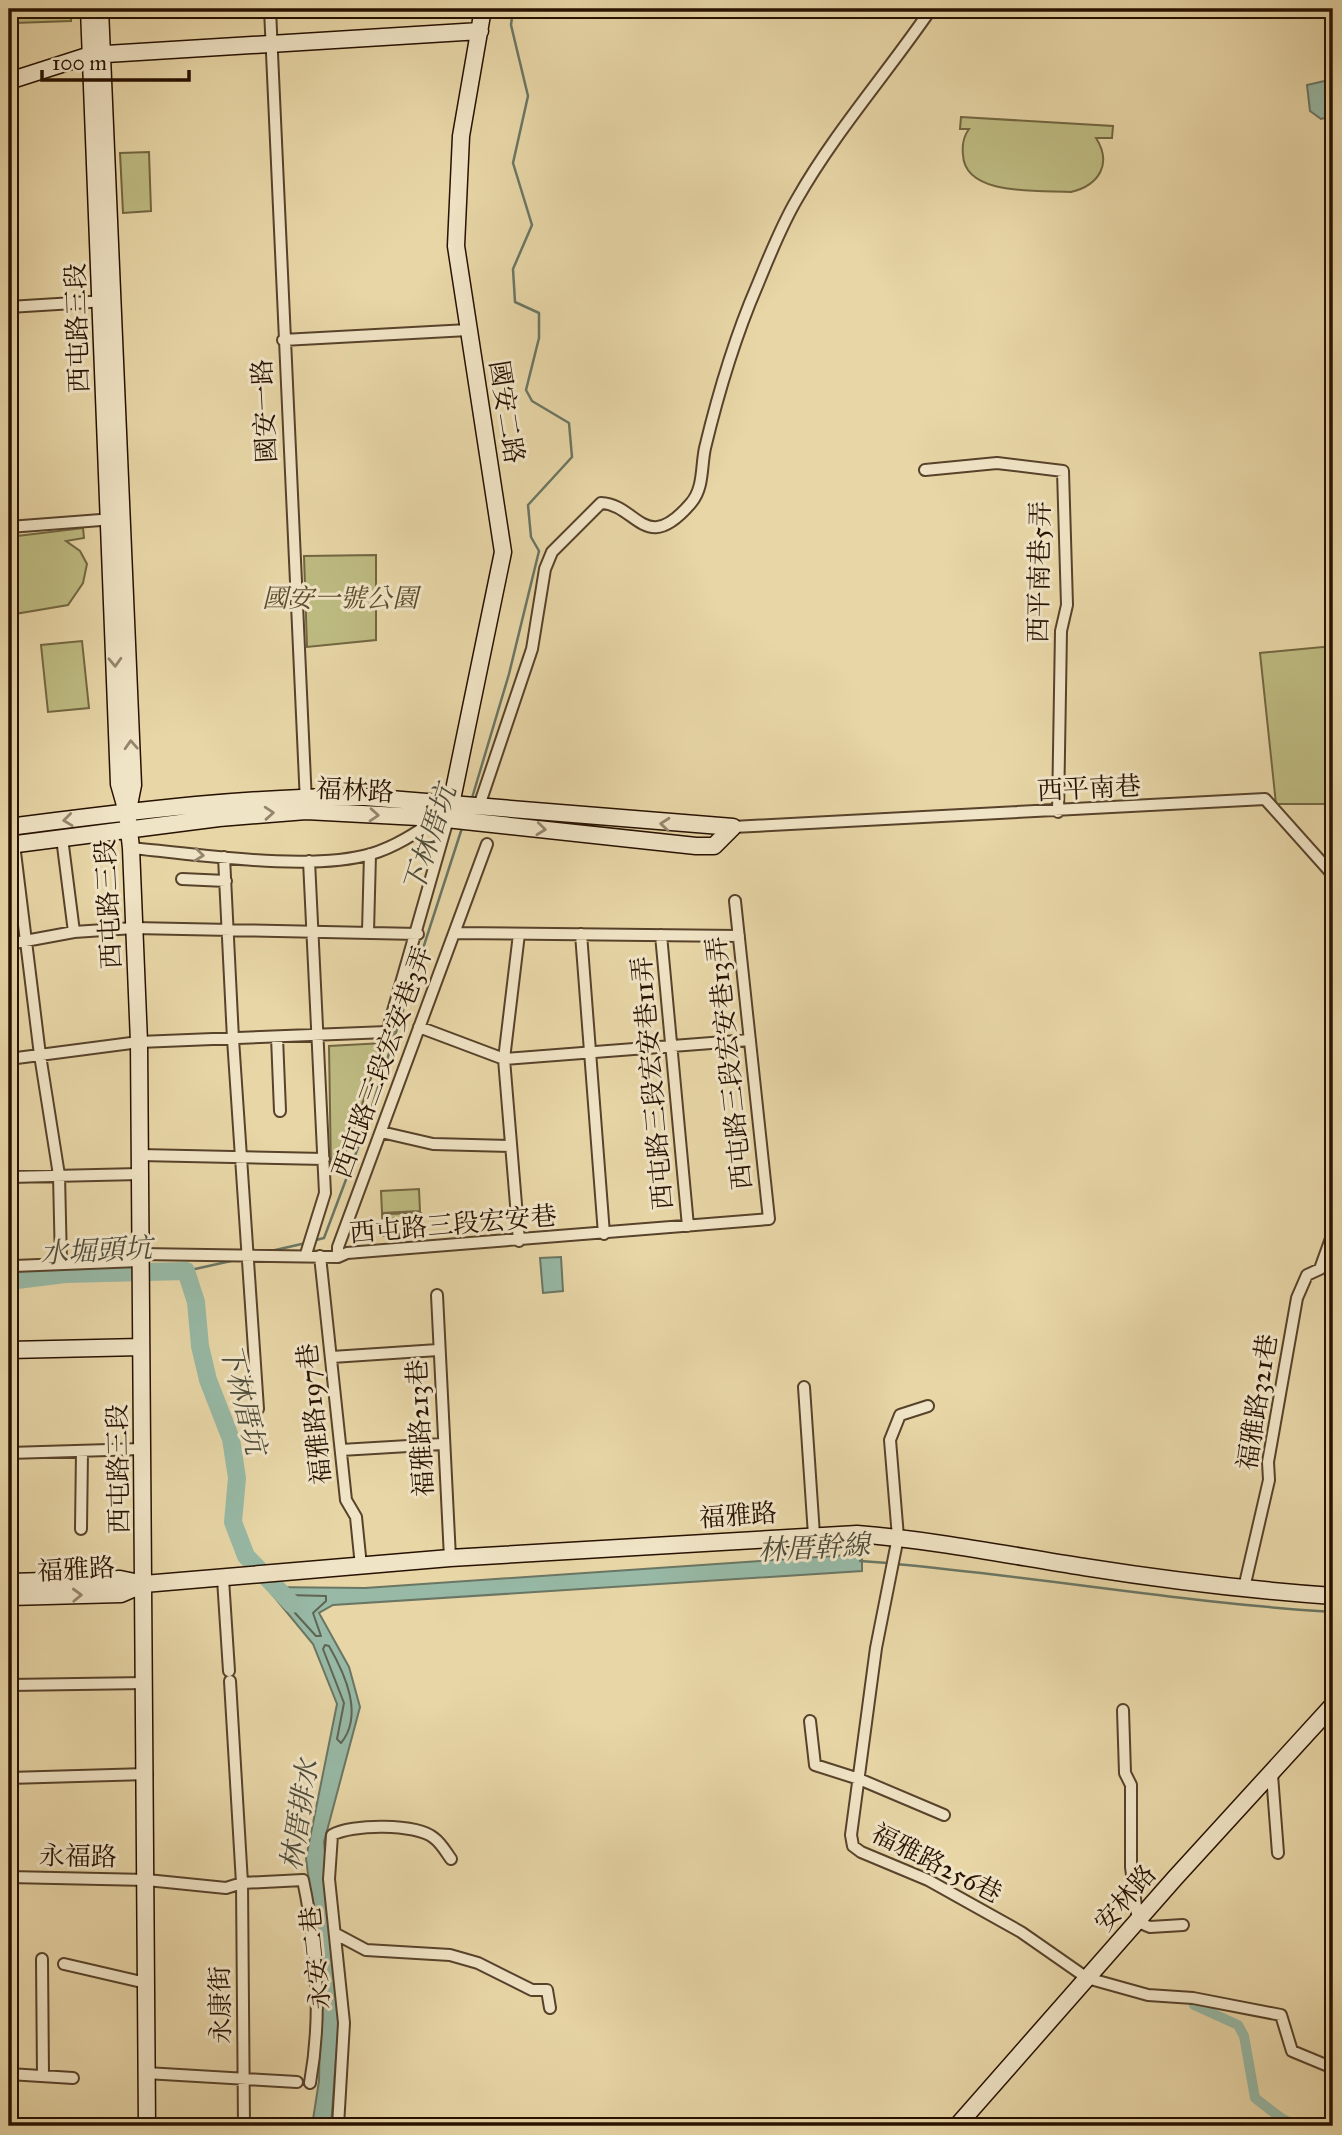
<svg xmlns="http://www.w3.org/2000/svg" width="1342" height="2135" font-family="'IM FELL Great Primer','Noto Serif TC',serif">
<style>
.green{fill:#bebc82;stroke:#726641;stroke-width:2}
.water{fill:#97b9a6;stroke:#6a7664;stroke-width:2}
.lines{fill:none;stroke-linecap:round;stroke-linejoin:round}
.shore{stroke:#5f6553;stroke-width:2}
.stream{stroke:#6a7664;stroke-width:2.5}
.canal{stroke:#97b9a6;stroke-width:10}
.river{stroke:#97b9a6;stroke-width:18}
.street-casing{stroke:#57422a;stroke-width:14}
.secondary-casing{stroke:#271100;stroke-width:19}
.street{stroke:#f0e4c6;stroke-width:10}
.secondary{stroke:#f0e4c6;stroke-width:16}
.oneway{stroke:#96856d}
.labels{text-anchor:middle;stroke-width:6;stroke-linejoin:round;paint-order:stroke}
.street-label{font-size:26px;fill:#271100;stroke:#f0e4c6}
.park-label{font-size:26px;font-style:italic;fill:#5c4d2e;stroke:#f0e4c6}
.water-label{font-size:28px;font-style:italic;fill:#4e4c3a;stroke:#f0e4c6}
</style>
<rect width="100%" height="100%" fill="#e8d6a7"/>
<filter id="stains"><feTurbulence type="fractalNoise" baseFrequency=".00286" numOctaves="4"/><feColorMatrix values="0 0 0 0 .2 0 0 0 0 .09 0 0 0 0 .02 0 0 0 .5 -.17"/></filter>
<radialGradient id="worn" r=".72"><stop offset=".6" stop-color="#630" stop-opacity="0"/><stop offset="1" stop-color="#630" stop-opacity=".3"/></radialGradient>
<path class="green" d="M15,9H71V21L15,23Z
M961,117L1113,126L1112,138H1096C1112,163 1100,185 1071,192C1041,190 965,197 963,155C962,146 963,137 969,129H960Z
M149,152L151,211L123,213L120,153Z
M83,528L84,538L66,541L80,551L87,564L83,583L68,605L9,615V537Z
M376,555V640L307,647L304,556Z
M82,641L89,708L48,712L41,645Z
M1333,646V804H1276L1260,653Z
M383,1043L340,1169L331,1174L329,1046Z
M419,1189L420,1211L382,1213L381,1191Z
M421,1213V1235L383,1236L382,1214Z"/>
<path class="water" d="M1333,79V116L1321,119L1310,111L1307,85Z
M561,1257L563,1291L543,1293L540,1258Z
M862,1554V1571L333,1605L319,1613L349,1667L360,1707L324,1842L340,2005L331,2126H312L319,2081L321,1978L306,1858L337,1704L313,1644L266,1587L365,1588Z"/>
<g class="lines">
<path class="shore" d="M287,1595L326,1596V1601L313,1613L321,1636H316L286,1603L284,1598Z
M325,1645L329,1646C345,1674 364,1715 341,1743L337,1739L344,1703L323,1649Z"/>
<path class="stream" d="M472,798L509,674L539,551L531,537L528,505L572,457L569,423L532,401L526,390L539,338V313L515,302L513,269L532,225L513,163L528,96L511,25L513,9
M316,1240L324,1238L362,1137L462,828
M271,1251L306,1243
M186,1271L231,1261
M860,1561L888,1563
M895,1564C1041,1577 1186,1603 1333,1612"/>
<path class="canal" d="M1194,2005L1238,2025L1244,2036L1255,2098L1281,2118L1297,2126"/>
<path class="river" d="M9,1281L65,1274L186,1271L196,1302L200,1346L208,1380L231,1439L237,1478L233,1522L246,1556L292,1604"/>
<g class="street-casing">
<path id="street" d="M270,9L306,803
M9,307L106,301
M283,340L468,330
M925,470L997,463L1063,471L1067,605L1061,631L1058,812
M9,527L114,519
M479,806L532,649L545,569L552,552L601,503C637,504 645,557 691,503C704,488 701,466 705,448C718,394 735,337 757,286C769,257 781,226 797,199C835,132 888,72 931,9
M733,827L1265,799L1333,875
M62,838L74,932
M14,844L40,1055L59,1175L61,1264
M131,848C197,854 308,872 371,854C395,847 416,833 436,819
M224,857L233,1039L258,1409
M182,879L226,881
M368,932L370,854
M454,933L739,936
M519,934L504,1059L519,1241
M581,934L604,1234
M661,935L688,1226
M9,944L74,932L134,928L418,934
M419,1027L504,1059L750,1040
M277,1037L280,1111
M9,1059L139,1042L387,1032L448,819
M381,1132L433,1144L511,1146
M140,1155L324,1159
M9,1177L140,1174
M140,1254L338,1257L347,1253L769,1219L735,901
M306,1254L325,1193L309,861
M320,1256L346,1500L356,1517L361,1566
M338,1257V1247L487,844
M9,1261L14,1266L139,1261
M437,1295L450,1558
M332,1357L438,1350
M804,1387L814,1535
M928,1406L900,1415L890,1440L898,1537L876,1648L851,1835L853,1846L861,1852L928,1880L1021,1932L1087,1978L1148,1995L1193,1998L1281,2015L1292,2051L1333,2068
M341,1450L442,1444
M9,1453L142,1449
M81,1529L82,1451
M223,1579L229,1671
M1244,1588L1269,1480L1268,1462L1297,1298L1307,1275L1320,1269L1333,1233
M230,1681L242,1883L244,2126
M9,1685L146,1683
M1123,1710L1125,1773L1131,1785V1867L1138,1922L1150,1927L1183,1925
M810,1721L815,1765L859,1779L944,1815
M1272,1775L1278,1853
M9,1778L147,1774
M9,1877L147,1880L226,1888L242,1883L303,1880C317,1946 322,2016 310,2083
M336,1934L366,1950L450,1955L478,1963L532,1990H547L550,2008
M42,1959L43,2076
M64,1964L146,1983
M146,2073L297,2082
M9,2074L73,2078
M338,2126L344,2023L329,1879L332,1835C351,1824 416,1823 434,1838C441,1843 446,1852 451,1859"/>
</g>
<g class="secondary-casing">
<path id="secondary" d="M89,9L119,784L127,812L131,848L139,1042L147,2126
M100,9L133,785L128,810
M9,81L90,55L480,31
M448,819L503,552L456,246L461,136L483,9
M9,827C127,812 245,796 365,797L733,827
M9,845L219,818L306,811L437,818L696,846H714L733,827
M9,1350L141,1347
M9,1582L120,1579L144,1584L450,1558L857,1534C933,1540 1008,1555 1084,1567C1166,1580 1250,1590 1333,1596
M9,1597L121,1594L144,1584
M957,2126L1175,1878L1333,1705"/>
</g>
<use href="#street" class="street"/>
<use href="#secondary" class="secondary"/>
</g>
<defs><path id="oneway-chevron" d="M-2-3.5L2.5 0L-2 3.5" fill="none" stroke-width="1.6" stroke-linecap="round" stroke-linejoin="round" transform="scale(1.75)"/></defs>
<g class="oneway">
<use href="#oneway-chevron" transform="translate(115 662) rotate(88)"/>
<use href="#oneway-chevron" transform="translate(131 745) rotate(-93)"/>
<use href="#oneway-chevron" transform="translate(269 813) rotate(-4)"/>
<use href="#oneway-chevron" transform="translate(374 815) rotate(4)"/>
<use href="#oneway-chevron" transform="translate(68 820) rotate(173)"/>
<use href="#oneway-chevron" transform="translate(665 824) rotate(-175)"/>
<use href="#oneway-chevron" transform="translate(541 829) rotate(6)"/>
<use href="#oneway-chevron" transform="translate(199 855) rotate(6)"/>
<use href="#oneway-chevron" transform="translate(77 1595) rotate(-2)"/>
</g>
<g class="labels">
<g class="street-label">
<text transform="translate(77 328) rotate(-92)" y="9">西屯路三段</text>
<text transform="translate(264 411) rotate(-93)" y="9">國安一路</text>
<text transform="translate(507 412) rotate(81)" y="9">國安二路</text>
<text transform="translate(1039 572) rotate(-89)" y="9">西平南巷5弄</text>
<text transform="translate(1089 788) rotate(-3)" y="9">西平南巷</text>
<text transform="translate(355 790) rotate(3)" y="9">福林路</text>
<text transform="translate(108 904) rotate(-93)" y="9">西屯路三段</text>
<text transform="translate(382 1062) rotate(-70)" y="9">西屯路三段宏安巷3弄</text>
<text transform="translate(729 1063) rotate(-96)" y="9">西屯路三段宏安巷13弄</text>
<text transform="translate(652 1083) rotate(-95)" y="9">西屯路三段宏安巷11弄</text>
<text transform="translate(453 1224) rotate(-5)" y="9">西屯路三段宏安巷</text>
<text transform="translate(1257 1402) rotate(-81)" y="9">福雅路321巷</text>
<text transform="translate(314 1414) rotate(-96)" y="9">福雅路197巷</text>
<text transform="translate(420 1428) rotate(-93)" y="9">福雅路213巷</text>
<text transform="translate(118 1469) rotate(-91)" y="9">西屯路三段</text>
<text transform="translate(738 1515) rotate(-4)" y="9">福雅路</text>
<text transform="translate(76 1569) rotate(-3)" y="9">福雅路</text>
<text transform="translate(78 1856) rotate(1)" y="9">永福路</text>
<text transform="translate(937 1863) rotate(27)" y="9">福雅路256巷</text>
<text transform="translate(1125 1898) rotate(-49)" y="9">安林路</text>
<text transform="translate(315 1958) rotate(-96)" y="9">永安二巷</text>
<text transform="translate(220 2005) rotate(-91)" y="9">永康街</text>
</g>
<g class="park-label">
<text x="340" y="607">國安一號公園</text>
</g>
<g class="water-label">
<text transform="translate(429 839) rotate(-72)" y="10">下林厝坑</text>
<text transform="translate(96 1250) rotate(-3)" y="10">水堀頭坑</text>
<text transform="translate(244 1399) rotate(76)" y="10">下林厝坑</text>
<text transform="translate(814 1547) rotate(-3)" y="10">林厝幹線</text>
<text transform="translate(299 1815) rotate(-81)" y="10">林厝排水</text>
</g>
</g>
<rect width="1342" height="2135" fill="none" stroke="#e8d6a7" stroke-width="35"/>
<rect x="10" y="10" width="1321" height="2114" fill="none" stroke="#271100" stroke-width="3.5"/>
<rect x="18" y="18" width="1307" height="2100" fill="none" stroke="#271100" stroke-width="2"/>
<path d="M42 70v10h147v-10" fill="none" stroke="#271100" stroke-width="3.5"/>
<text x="52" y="70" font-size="21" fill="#271100" stroke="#f0e4c6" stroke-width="5" paint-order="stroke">100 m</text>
<rect width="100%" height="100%" filter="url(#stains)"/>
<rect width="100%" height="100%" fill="url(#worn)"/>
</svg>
